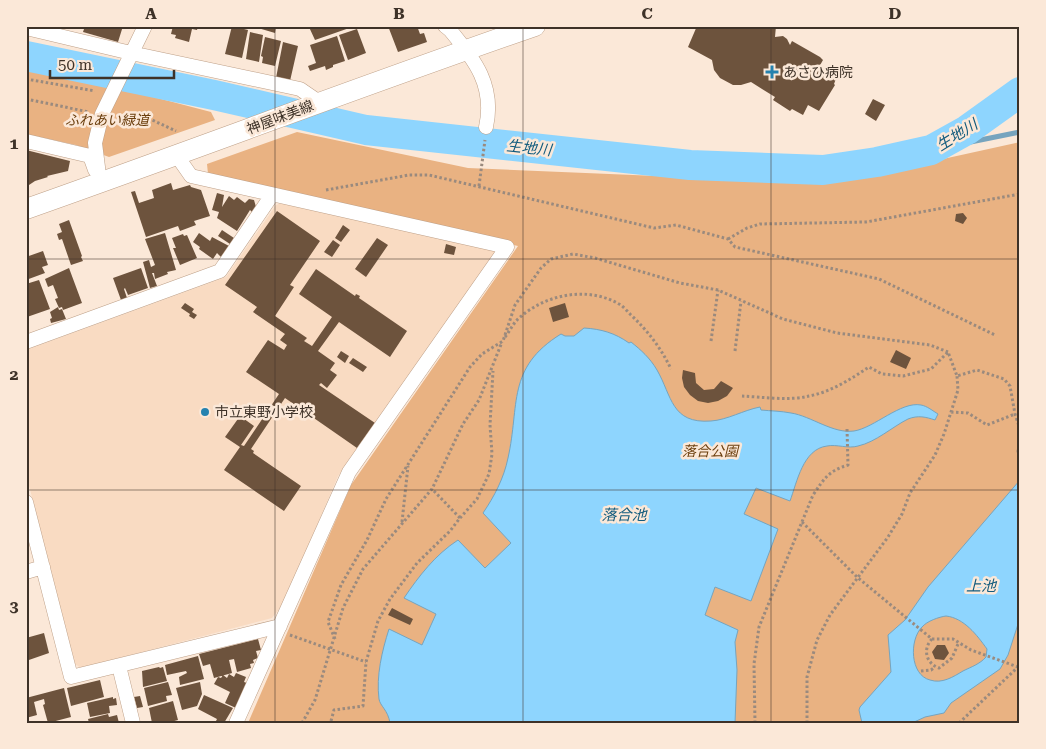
<svg xmlns="http://www.w3.org/2000/svg" width="1046" height="749" font-family="'Roboto Serif','Noto Sans JP',serif">
<style>
.built{fill:#f9dbc2}
.green{fill:#e9b282}
.water{fill:#8ed5fe;stroke:#76a4be;fill-rule:evenodd}
.lines{fill:none;stroke-linecap:round;stroke-linejoin:round}
.stream{stroke:#76a4be;stroke-width:5}
.river{stroke:#8ed5fe;stroke-width:30}
.building{fill:#6d533d}
.street-casing{stroke:#bea088;stroke-width:15}
.secondary-casing{stroke:#bea088;stroke-width:21}
.path{stroke:#9a8a7e;stroke-width:3;stroke-dasharray:2.5 2.5;stroke-linecap:butt}
.street{stroke:#fff;stroke-width:14}
.secondary{stroke:#fff;stroke-width:20}
.grid{fill:none;stroke:#3e3228;stroke-width:1;stroke-opacity:0.55}
.poi-dot{fill:#2582af;stroke:#fbe8d8;stroke-width:2}
.labels{text-anchor:middle;stroke-width:5;stroke-linejoin:round;paint-order:stroke}
.poi-label{font-size:14px;fill:#3e3228;stroke:#fbe8d8;text-anchor:start}
.street-label{font-size:14px;fill:#3e3228;stroke:#fbe8d8}
.park-label{font-size:14px;font-style:italic;fill:#6b3e0d;stroke:#fbe8d8}
.water-label{font-size:15px;font-style:italic;fill:#125b7d;stroke:#fbe8d8}
.neatline{fill:none;stroke:#3e3228;stroke-width:2}
.grid-label{font-size:16px;text-anchor:middle;font-weight:bold;fill:#3e3228}
</style>
<rect width="100%" height="100%" fill="#fbe8d8"/>
<path class="built" d="M284,202L495,250L496,252L495,256L338,476L284,603L272,618L81,668L75,664L26,474V350L226,277L276,205Z"/>
<path class="green" d="M26,66L77,77L211,112L215,120L109,157L76,145L26,134Z
M297,132L468,168L777,181L838,178L893,170L1020,142V723H248L351,485L518,246L208,174L207,164Z"/>
<path class="water" d="M584,328C601,329 615,333 629,343L631,342C641,350 650,358 657,370C672,396 671,424 711,421C727,420 744,410 760,407L761,410C771,411 781,411 791,413C811,416 833,434 854,431C874,428 901,401 921,405C927,406 933,411 938,414L935,420C926,417 918,415 908,419C892,427 876,442 858,446C848,449 837,444 827,446C803,449 797,482 790,501L756,488L744,514L778,529L751,601L715,587L705,615L738,630L735,642L737,670L735,723H390C388,710 380,706 379,699C376,676 382,651 389,629L422,645L436,614L404,598C419,576 435,555 458,540L485,568L511,543L483,513C494,497 504,478 508,458C520,405 506,368 561,334L565,336H574Z
M1020,480V618L1008,655L1000,669L951,703L944,713L925,717L912,723H862L859,710L860,707L891,672L888,635L905,620L928,587ZM946,616C964,618 977,635 987,649L986,657C980,664 971,667 963,671C953,677 942,684 930,680C910,675 909,640 922,627C927,621 939,617 946,616Z"/>
<g class="lines">
<path class="stream" d="M931,150L1020,132"/>
<path class="river" d="M26,56L214,95L366,130L690,165L823,170L877,162L931,150L967,130L1020,92"/>
</g>
<path class="building" d="M85,26H123L118,42L83,32Z
M173,26H198L197,30L192,29L189,42L175,38L176,35L171,34Z
M232,26L248,30L242,58L225,54Z
M258,26H276L275,33L258,28Z
M311,26H355L315,40L309,27Z
M388,26H417L420,34L424,33L427,42L398,52Z
M697,26H776L775,37L783,36L787,39L790,45L792,41L820,57L823,60L819,67L837,76L834,84L835,85L819,111L808,105L803,115L792,109L790,111L773,100L775,97L751,82L741,85H733L720,78L714,70L712,60L688,47Z
M357,29L366,53L348,60L339,35Z
M250,32L263,35L259,62L246,59Z
M337,36L345,61L333,65V67L326,70L325,66L310,71L308,66L316,63L310,45Z
M265,37L281,41L275,66L262,63L263,57L261,56Z
M283,42L298,46L290,81L276,78Z
M873,99L885,105L876,121L865,114Z
M26,150L70,161L68,171L47,176L48,177L35,181L29,185L26,184Z
M171,183L173,190L190,185L191,187L201,190L210,216L194,221L196,225L180,231L178,226L146,237L131,192L135,191L139,203L154,198L152,190Z
M217,193L224,195L222,207L229,196L234,200L237,197L245,203L249,199L254,200L256,207L252,212L250,210L237,231L217,218L219,212L212,210Z
M277,211L320,241L290,285L294,287L275,316L307,338L304,341L312,346L332,317L299,294L316,269L355,296L356,294L360,296L359,298L407,331L390,357L339,322L318,351L335,363L330,370L337,375L327,388L321,383L319,385L375,423L357,448L285,398L251,449L254,451L253,453L301,486L284,511L224,470L240,447L225,437L240,416L254,426L241,445L244,446L279,394L246,372L268,340L284,350L287,345L280,340L285,334L253,312L257,307L225,285Z
M963,213L967,218L963,224L955,221L956,214Z
M69,220L82,256L81,257L83,261L71,265L62,239L59,240L57,234L62,232L59,224Z
M343,225L350,230L341,242L335,238Z
M222,230L234,238L230,244L218,236Z
M165,233L176,270L167,272L168,274L155,279L154,273H152L157,286L150,288L143,262L149,260L151,267L155,265L145,239Z
M199,233L210,241L212,237L229,246L221,257L217,253L213,259L199,249L200,247L193,242Z
M183,234L184,236L187,235L197,258L180,265L173,248H176L172,238Z
M377,238L388,245L366,277L355,269Z
M333,240L340,245L332,257L324,252Z
M446,244L456,247L454,255L444,253Z
M43,251L48,265L42,267L45,273L26,280V257Z
M69,268L82,303L63,310L62,307L59,308L55,299L58,298L53,285L48,287L45,279Z
M141,268L148,288L128,295L125,288L124,289L127,298L121,300L113,278Z
M39,280L50,309L27,317L26,284Z
M185,303L194,309L192,312L197,315L194,319L189,316L190,314L181,308Z
M565,303L569,317L553,322L549,308Z
M58,307L59,310L62,309L66,319L51,323L50,319L52,318L50,312Z
M896,350L911,358L906,369L890,362Z
M341,351L349,356L345,363L337,357Z
M353,358L367,367L363,372L349,363Z
M683,370L695,373L696,383L704,390L714,389L721,381L733,388L727,396L718,401L708,403L698,401L690,395L684,387L682,378Z
M392,608L413,619L410,625L388,615Z
M44,633L49,653L26,661V638Z
M258,639L261,650L256,651L258,658L253,660L254,663L250,664L251,668L237,672L234,659L229,660L232,673L214,678L210,664L203,666L199,654Z
M937,645H945L949,653L944,660L935,659L932,652Z
M198,656L204,679L180,685L179,677L187,673L186,671L167,675L165,665Z
M159,667L160,668L163,667L167,681L143,687L142,671Z
M236,673L246,677L244,682L247,683L236,708L225,703L230,692L214,684L218,677L221,678L223,675L227,678L229,674L234,677Z
M100,680L104,697L71,706L67,688Z
M168,682L172,695L166,696L167,701L148,706L144,688Z
M200,682L202,694L197,706L182,710L176,688Z
M64,688L71,717L48,723L43,705L45,704L44,699L34,702L37,715L26,718V698Z
M204,695L233,708L224,723H215L217,719L198,709Z
M140,696L143,707L137,708L134,697Z
M113,697V699L116,698L117,705L109,706L110,713L90,717L87,703Z
M173,701L178,720L167,723H152L149,708Z
M108,714L109,717L117,715L119,723H89L88,719Z"/>
<g class="lines">
<g class="street-casing">
<path id="street" d="M445,26L450,30C475,60 495,86 486,127
M26,28L131,53L300,89L319,102
M26,141L90,156L95,170
M177,156L191,176L507,247L349,472L236,723
M100,183L95,143L102,114L145,26
M26,342L220,271L272,195
M26,502L71,677L280,626
M26,572L43,567
M119,666L133,723"/>
</g>
<g class="secondary-casing">
<path id="secondary" d="M26,209C196,149 364,85 535,26"/>
</g>
<path class="path" d="M26,79L95,91
M26,99L89,112
M118,116L150,119L176,131
M479,186L485,140
M326,190L409,175H429L654,228L676,225L728,239L735,247L879,279L995,335
M728,239L747,228L760,224L866,222L1020,194
M505,337C509,332 512,326 516,321C542,295 586,285 619,304C623,306 627,311 630,314C648,331 661,348 671,369
M711,341L718,290
M735,351L741,301
M742,396C762,397 790,401 809,396C831,392 851,379 869,367L882,374L903,376L931,369L948,352L957,376L977,370L1004,379L1010,386L1015,414L1020,429
M951,412L968,413L987,425L1015,414
M1020,445L1018,451L1020,463
M460,518L477,499L489,474L492,454L490,425L493,371
M402,522L408,466
M802,522L857,577L932,639H953L971,650L1018,667
M290,635L366,662
M335,639L328,622L341,585L367,540L386,499L470,367L482,354L503,341L515,305L541,268L551,259L573,254L595,258L680,283L718,290L783,319L837,333L930,345L948,352
M932,639C923,648 925,663 939,668L952,658L958,644
M921,671L931,670L935,667
M331,721L334,710L363,706L366,662L378,621L390,599L417,563L450,531L460,518L432,489
M302,723L315,700L343,608L363,569L432,489L463,424L479,400L502,342
M755,723L754,664L759,627L813,495C824,479 828,471 848,465L847,428
M807,723V677L817,640L830,615L888,537L902,514L910,493L935,455L944,434L958,390L957,376
M959,723L1018,667L1020,662"/>
<use href="#street" class="street"/>
<use href="#secondary" class="secondary"/>
</g>
<path class="grid" d="M275,26V723M523,26V723M771,26V723M26,259H1020M26,490H1020"/>
<g class="poi-dot">
<path d="M769.5 64.5h5v5h5v5h-5v5h-5v-5h-5v-5h5z"/>
<circle cx="205" cy="412" r="5"/>
</g>
<g class="labels">
<g class="poi-label">
<text x="783" y="77">あさひ病院</text>
<text x="215" y="417">市立東野小学校</text>
</g>
<g class="street-label">
<text transform="translate(280 117) rotate(-21)" y="5">神屋味美線</text>
</g>
<g class="park-label">
<text x="107" y="125">ふれあい緑道</text>
<text x="710" y="456">落合公園</text>
</g>
<g class="water-label">
<text transform="translate(957 135) rotate(-32)" y="5">生地川</text>
<text transform="translate(529 148) rotate(6)" y="5">生地川</text>
<text x="624" y="520">落合池</text>
<text x="981" y="591">上池</text>
</g>
</g>
<rect width="1046" height="749" fill="none" stroke="#fbe8d8" stroke-width="55"/>
<path d="M50 70v8h124v-8" fill="none" stroke="#3e3228" stroke-width="2.5"/>
<text x="58" y="70" font-size="15" fill="#3e3228" stroke="#fbe8d8" stroke-width="4" paint-order="stroke">50 m</text>
<rect x="28" y="28" width="990" height="694" class="neatline"/>
<g class="grid-label">
<text x="151" y="19">A</text>
<text x="399" y="19">B</text>
<text x="647" y="19">C</text>
<text x="895" y="19">D</text>
<text x="14" y="149">1</text>
<text x="14" y="380">2</text>
<text x="14" y="612">3</text>
</g>
</svg>
